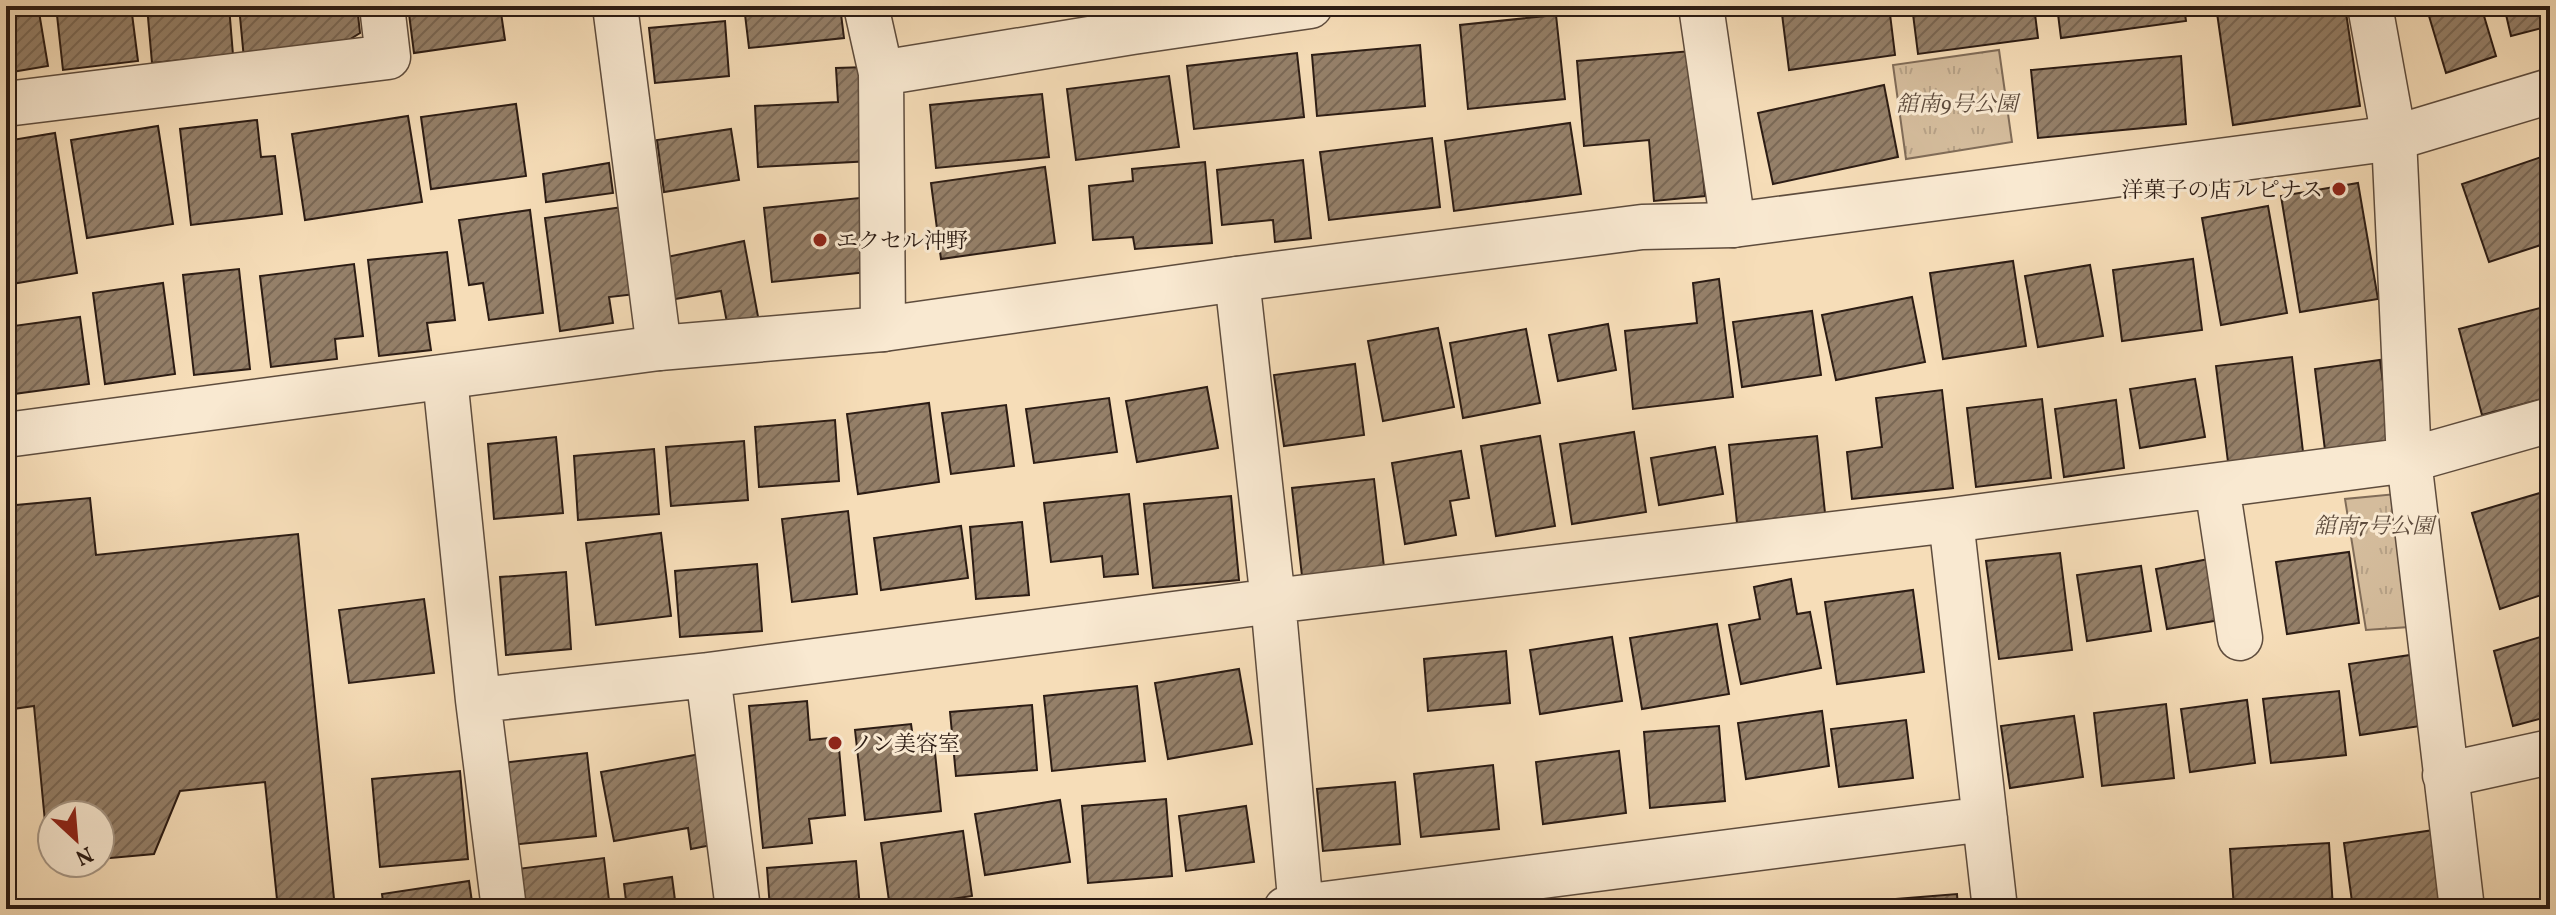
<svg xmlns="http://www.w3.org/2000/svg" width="2556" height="915" font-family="Vollkorn,'Noto Serif JP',serif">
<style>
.park{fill:url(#park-tufts);stroke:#806c58;stroke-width:2}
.building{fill:url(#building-hatch);stroke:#2c1c14;stroke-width:2}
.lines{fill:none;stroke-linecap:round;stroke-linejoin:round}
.minor-casing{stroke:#5e4c3d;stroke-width:47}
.tertiary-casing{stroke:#5e4c3d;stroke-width:47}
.minor{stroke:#f9e9d1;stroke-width:44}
.tertiary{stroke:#f9e9d1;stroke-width:44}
.poi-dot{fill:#8f2418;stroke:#f9e9d1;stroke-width:3}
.labels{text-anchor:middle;stroke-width:6;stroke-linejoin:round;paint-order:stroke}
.park-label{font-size:22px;font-style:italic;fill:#5e4c3d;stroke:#f9e9d1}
.poi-label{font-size:22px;fill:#2c1c14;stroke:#f9e9d1;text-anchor:start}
</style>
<defs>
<pattern id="park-tufts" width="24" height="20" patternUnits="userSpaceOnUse" patternTransform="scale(2)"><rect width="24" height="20" fill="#d4bc9c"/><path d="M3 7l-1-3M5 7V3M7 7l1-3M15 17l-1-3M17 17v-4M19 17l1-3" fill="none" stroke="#b6a186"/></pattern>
<pattern id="building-hatch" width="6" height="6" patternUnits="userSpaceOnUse" patternTransform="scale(2)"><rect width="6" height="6" fill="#958069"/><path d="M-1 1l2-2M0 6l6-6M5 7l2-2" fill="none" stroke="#7a6855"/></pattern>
</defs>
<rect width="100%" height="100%" fill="#f6ddb8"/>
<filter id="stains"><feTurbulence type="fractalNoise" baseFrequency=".0025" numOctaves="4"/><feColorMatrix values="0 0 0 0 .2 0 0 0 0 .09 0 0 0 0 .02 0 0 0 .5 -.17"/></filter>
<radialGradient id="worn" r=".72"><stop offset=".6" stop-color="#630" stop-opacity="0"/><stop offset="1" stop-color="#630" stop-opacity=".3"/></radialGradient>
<path class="park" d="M1999,50L2012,142L1906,159L1893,65Z
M2396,494L2409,627L2366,630L2345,499Z"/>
<path class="building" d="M6,6H38L48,66L6,73Z
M56,6H131L138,61L63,70Z
M147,6H229L233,55L152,63Z
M239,6H357L360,33L331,51L244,59Z
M408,6H500L505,40L414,53Z
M744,6H840L844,38L749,48Z
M916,6H976L916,12Z
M1781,6H1889L1895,55L1789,70Z
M1912,6H2034L2038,38L1918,54Z
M2057,6H2184L2186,21L2061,38Z
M2216,6H2345L2360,106L2233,125Z
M2426,6H2481L2496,56L2446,73Z
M2504,6H2550V26L2511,36Z
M1556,15L1565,99L1468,109L1460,25Z
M725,21L729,76L655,83L649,28Z
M1420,45L1425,106L1317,116L1312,55Z
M1691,51L1705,196L1654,201L1649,140L1584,146L1577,61Z
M1297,53L1304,117L1194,129L1187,66Z
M2181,56L2186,124L2038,138L2031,70Z
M867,67L872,161L758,167L755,106L838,102L836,68Z
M1169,76L1179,147L1076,160L1067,89Z
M1884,85L1898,157L1773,184L1758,113Z
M1042,94L1049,157L936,168L930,105Z
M516,104L526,176L431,189L421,117Z
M408,116L422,202L305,220L292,134Z
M257,120L261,157L275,156L282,214L191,225L180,129Z
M1570,123L1581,194L1454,211L1445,141Z
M158,126L173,224L87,238L71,140Z
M731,129L739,180L664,192L657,140Z
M55,133L77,273L6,285V141Z
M1432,138L1440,207L1329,220L1320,152Z
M2550,154V242L2489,262L2462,184Z
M1303,160L1311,238L1275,242L1273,220L1222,225L1217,170Z
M1205,162L1212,243L1135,249L1133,237L1093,240L1089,186L1133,181L1132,169Z
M609,163L613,193L546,202L543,174Z
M1045,167L1055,243L941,259L931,183Z
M2358,183L2378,299L2300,312L2281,196Z
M869,197L877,271L772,282L764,208Z
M2268,206L2287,313L2221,325L2202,218Z
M623,207L635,294L609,297L613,323L560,331L545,218Z
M530,210L543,313L489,320L483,283L469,285L459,220Z
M744,241L759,322L728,328L721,291L675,299L667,257Z
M447,252L455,320L427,323L431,350L379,356L368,260Z
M2193,259L2202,330L2122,341L2113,270Z
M2013,261L2026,346L1943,359L1930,273Z
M354,264L363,336L335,339L337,359L271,367L260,276Z
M2090,265L2103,336L2038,347L2025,276Z
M239,269L250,369L194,375L183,275Z
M1719,279L1733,397L1633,409L1625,331L1697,323L1693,283Z
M163,283L175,374L105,384L93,293Z
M1912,297L1925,362L1836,380L1822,315Z
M2544,307L2550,329V397L2482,415L2459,329Z
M1812,311L1821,375L1742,387L1733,322Z
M80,317L89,384L6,395V327Z
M1608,324L1616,370L1558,381L1549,335Z
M1438,328L1454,407L1383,421L1368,341Z
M1526,329L1540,403L1463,418L1450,343Z
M2292,357L2303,452L2228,462L2216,366Z
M2380,360L2391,441L2325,450L2315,369Z
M1355,364L1364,435L1284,446L1274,375Z
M2195,379L2205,437L2140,448L2130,389Z
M1207,387L1218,448L1137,462L1126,401Z
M1942,390L1953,488L1852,499L1847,452L1882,447L1876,398Z
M1109,398L1117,452L1034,463L1026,409Z
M2042,399L2051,478L1976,487L1967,408Z
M2116,400L2124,468L2064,477L2055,409Z
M929,403L939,482L858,494L847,414Z
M1006,405L1014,466L951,474L942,413Z
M835,420L839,481L759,487L755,427Z
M1634,432L1646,512L1572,524L1560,444Z
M1540,436L1555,526L1496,536L1481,446Z
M1817,436L1825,513L1737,523L1729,445Z
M556,437L563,513L494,519L488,444Z
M744,441L748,500L671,506L666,447Z
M1715,447L1723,494L1659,505L1651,458Z
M654,449L659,514L578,520L574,456Z
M1461,451L1469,498L1450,501L1456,535L1405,544L1392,463Z
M1374,479L1384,567L1302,576L1292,488Z
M2550,490V592L2500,609L2472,513Z
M1129,494L1138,574L1104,577L1102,556L1051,562L1044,503Z
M1231,496L1239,580L1153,588L1144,504Z
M90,498L96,555L298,534L335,909H278L265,782L180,791L154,854L100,859V815H52V863H63L49,864L34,706L6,710V506Z
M848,511L857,594L792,602L782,519Z
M1022,522L1029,595L976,599L970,527Z
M961,526L968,578L881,590L874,538Z
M661,533L671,616L596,625L586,543Z
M2349,552L2359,623L2287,634L2276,562Z
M2060,553L2072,650L1999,659L1986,561Z
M2214,558L2226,619L2167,629L2156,569Z
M757,564L762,631L680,637L675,571Z
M2141,566L2151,631L2087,641L2077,575Z
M566,572L571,649L506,655L500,577Z
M1791,579L1797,614L1810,612L1821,668L1741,684L1729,625L1760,619L1754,587Z
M1913,590L1924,672L1837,684L1825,602Z
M424,599L434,673L349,683L339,610Z
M1717,624L1729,694L1642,709L1630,638Z
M2550,634V716L2513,726L2494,651Z
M1612,637L1622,701L1540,714L1530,650Z
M1506,651L1510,703L1428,711L1424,659Z
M2417,654L2427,725L2360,735L2349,664Z
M1239,669L1252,744L1168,759L1155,683Z
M1137,686L1145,761L1052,771L1044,696Z
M2339,691L2346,755L2271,763L2263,699Z
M2247,700L2255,763L2190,772L2181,709Z
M807,701L810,740L838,737L845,815L809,819L812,843L763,848L749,706Z
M2166,704L2174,778L2102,786L2094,713Z
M1032,705L1037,770L956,776L950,712Z
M1822,711L1829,766L1746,779L1738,723Z
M2074,716L2083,777L2010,788L2001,726Z
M1906,720L1913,778L1839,787L1831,729Z
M911,724L914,745L934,743L941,811L865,820L855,730Z
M1719,726L1725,801L1650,808L1644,732Z
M1619,751L1626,813L1543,824L1536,762Z
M587,753L596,836L511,845L502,763Z
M706,753L722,843L691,849L688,828L614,841L601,772Z
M1493,765L1499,829L1421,837L1414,774Z
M460,771L468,859L380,867L372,779Z
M1395,782L1400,844L1323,851L1317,789Z
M1166,799L1172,876L1088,883L1082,806Z
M1060,800L1070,862L985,875L975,814Z
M1246,806L1254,862L1186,871L1179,816Z
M2434,830L2445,909H2353L2344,843Z
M963,831L972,896L890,908L881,843Z
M2329,843L2333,909H2234L2230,849Z
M604,858L610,909H522L517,869Z
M856,861L860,909H770L767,868Z
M672,877L676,908L719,903L720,909H627L624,884Z
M469,881L473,909H384L382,894Z
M1957,894L1958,909H1860L1859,902Z"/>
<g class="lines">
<g class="minor-casing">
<path id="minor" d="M615,6L659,348
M866,6L881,73L883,329
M1701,6L1733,225
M881,73L1132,32L1310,6
M6,104L388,57L382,6
M2394,138L2409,460L2462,909
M1237,279L1273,601L1301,909
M445,378L478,700L504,909
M2217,486L2240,638
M1951,520L1995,909
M708,675L738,909
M478,700L708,675L1273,601L1951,520L2409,460L2550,420
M2445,775L2550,752
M1286,909L1985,819"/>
</g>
<g class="tertiary-casing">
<path id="tertiary" d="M2370,6L2394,138
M6,435L659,348L883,329L1237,279L1642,227L1733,225L2394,138L2550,91"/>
</g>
<use href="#minor" class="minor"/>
<use href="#tertiary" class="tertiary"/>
</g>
<g class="poi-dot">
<circle cx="2339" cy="189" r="8"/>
<circle cx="820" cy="240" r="8"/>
<circle cx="835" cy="743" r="8"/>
</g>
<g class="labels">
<g class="park-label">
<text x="1957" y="111">舘南9号公園</text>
<text x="2374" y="533">舘南7号公園</text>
</g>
<g class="poi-label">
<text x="2323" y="197" text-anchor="end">洋菓子の店 ルピナス</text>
<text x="836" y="248">エクセル沖野</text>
<text x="851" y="751">ノン美容室</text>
</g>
</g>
<rect width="2556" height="915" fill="none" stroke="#f6ddb8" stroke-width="32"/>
<rect x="8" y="8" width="2540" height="899" fill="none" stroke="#2c1c14" stroke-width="4"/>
<rect x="16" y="16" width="2524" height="883" fill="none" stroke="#2c1c14" stroke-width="2"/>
<g transform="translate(76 839) rotate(154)"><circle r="38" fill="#f9e9d1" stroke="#a79785" stroke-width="2"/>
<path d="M0-6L14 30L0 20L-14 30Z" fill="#8f2418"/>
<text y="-12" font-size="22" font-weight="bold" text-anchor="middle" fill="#2c1c14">N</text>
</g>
<rect width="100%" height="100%" filter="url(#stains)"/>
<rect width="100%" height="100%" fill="url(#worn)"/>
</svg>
